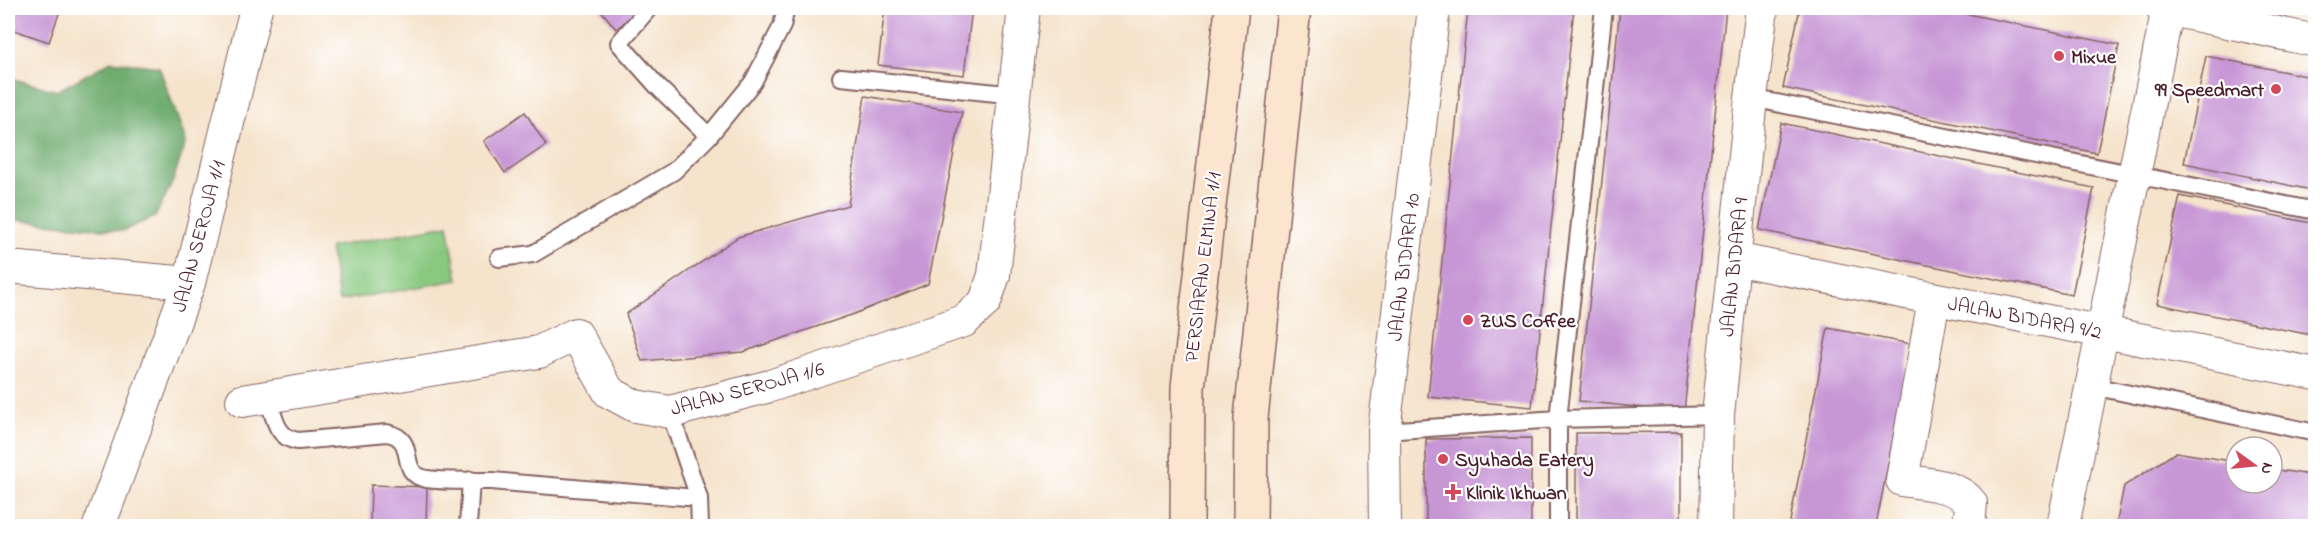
<svg xmlns="http://www.w3.org/2000/svg" width="2323" height="534" font-family="'Indie Flower',sans-serif">
<style>
.green{fill:#88c87f;stroke:#697455;stroke-width:1.5}
.forest{fill:#6eac6e;stroke:#5c664c;stroke-width:1.5}
.building{fill:#c797d5}
.lines{fill:none;stroke-linecap:round;stroke-linejoin:round}
.lane-casing{stroke:#866463;stroke-width:20}
.street-casing{stroke:#866463;stroke-width:34}
.secondary-casing{stroke:#866463;stroke-width:36}
.lane{stroke:#fff;stroke-width:16}
.street{stroke:#fff;stroke-width:32}
.secondary{stroke:#fbe5cf;stroke-width:33}
.poi-dot{fill:#d1495b;stroke:#fff;stroke-width:2}
.labels{text-anchor:middle;stroke-width:4.5;stroke-linejoin:round;paint-order:stroke}
.poi-label{font-size:20px;font-weight:bold;fill:#4a1f2b;stroke:#fff;text-anchor:start}
.street-label{font-size:20px;fill:#4a1f2b;stroke:#fff}
</style>
<rect width="100%" height="100%" fill="#fff"/>
<filter id="ink" filterUnits="userSpaceOnUse"><feTurbulence type="fractalNoise" baseFrequency=".0167" numOctaves="2"/><feDisplacementMap in="SourceGraphic" scale="12" xChannelSelector="R" yChannelSelector="G"/><feConvolveMatrix kernelMatrix="1 2 1 2 8 2 1 2 1" color-interpolation-filters="sRGB"/></filter>
<filter id="wash" filterUnits="userSpaceOnUse"><feTurbulence type="fractalNoise" baseFrequency=".008" numOctaves="4" result="noise"/><feDisplacementMap in="SourceGraphic" scale="24" xChannelSelector="R" yChannelSelector="G"/><feGaussianBlur stdDeviation="1.35" result="paint"/><feColorMatrix in="noise" values="0 0 0 0 0 0 0 0 0 0 0 0 0 0 0 0 0 1.4 0 .05"/><feComposite in="paint" operator="in"/></filter>
<g filter="url(#wash)">
<rect width="100%" height="100%" fill="#f5e3cb"/>
<path class="green" d="M448,225L458,280L339,301L330,247Z"/>
<path class="forest" d="M111,61L159,67L186,141L173,181L155,217L122,231L8,219V76L10,78L57,91Z"/>
<g id="blocks">
<path class="building" d="M15,8H61L49,42L8,28Z
M599,8H642L616,29Z
M885,8H972L964,75L878,65Z
M1468,8H1574L1532,407L1428,397Z
M1620,8H1726L1684,412L1579,401Z
M1800,8H1938L2119,45L2097,153L1783,88Z
M2206,56L2316,78V191L2184,163Z
M865,96L962,112L928,284L854,314L743,352L642,361L626,314L738,237L848,205Z
M525,112L546,145L505,173L484,141Z
M1781,123L2094,188L2072,295L1759,230Z
M2180,196L2316,224V336L2157,304Z
M1828,328L1911,344L1876,526H1789Z
M1681,432V526H1576V433Z
M1531,438V526H1426V439Z
M2176,452L2236,462V483H2272V469L2316,476V526H2116L2124,486Z
M371,485L427,487L426,524L370,522Z"/>
</g>
</g>
<g filter="url(#ink)">
<use href="#blocks" fill-opacity="0" stroke="#866463" stroke-width="1.5"/>
<g class="lines">
<g class="lane-casing">
<path id="lane" d="M649,8L619,43L658,87L709,136
M841,77L1016,95
M1751,98L2316,211
M499,258L533,254L674,171L709,136L753,82L782,26L786,8
M2092,386L2316,433
M268,397C274,415 275,438 298,441L387,433C420,439 395,474 427,479C448,482 471,480 492,481C561,487 630,493 699,498L670,412
M1384,431L1558,419L1718,415
M699,498L700,526
M468,526L471,480
M1558,526V419L1604,8"/>
</g>
<g class="street-casing">
<path id="street" d="M2162,8L2316,41
M1734,259L2316,374
M8,267L189,283
M1934,299L1902,480C1924,484 1957,484 1971,503L1969,526
M242,401L539,352L576,334L609,392L635,406L670,412L770,386L964,321L985,302L994,275L1024,8
M99,526L189,283L256,8
M1385,526L1384,431L1434,8
M1716,526L1718,415L1751,98L1762,8
M2063,526L2168,8"/>
</g>
<g class="secondary-casing">
<path id="secondary" d="M1187,526L1188,387L1232,8
M1250,526L1251,418L1294,8"/>
</g>
<use href="#lane" class="lane"/>
<use href="#street" class="street"/>
<use href="#secondary" class="secondary"/>
</g>
</g>
<g class="poi-dot">
<circle cx="2059" cy="56" r="6"/>
<circle cx="2276" cy="89" r="6"/>
<circle cx="1468" cy="320" r="6"/>
<circle cx="1443" cy="459" r="6"/>
<path d="M1450 483h6v6h6v6h-6v6h-6v-6h-6v-6h6z"/>
</g>
<g class="labels">
<g class="poi-label">
<text x="2071" y="63">Mixue</text>
<text x="2264" y="96" text-anchor="end">99 Speedmart</text>
<text x="1480" y="327">ZUS Coffee</text>
<text x="1455" y="466">Syuhada Eatery</text>
<text x="1466" y="499">Klinik Ikhwan</text>
</g>
<g class="street-label">
<text transform="translate(198 236) rotate(-75)" y="7">JALAN SEROJA 1/1</text>
<text transform="translate(1202 267) rotate(-83)" y="7">PERSIARAN ELMINA 1/1</text>
<text transform="translate(1403 267) rotate(-83)" y="7">JALAN BIDARA 10</text>
<text transform="translate(1733 267) rotate(-84)" y="7">JALAN BIDARA 9</text>
<text transform="translate(2025 317) rotate(11)" y="7">JALAN BIDARA 9/2</text>
<text transform="translate(747 388) rotate(-15)" y="7">JALAN SEROJA 1/6</text>
</g>
</g>
<rect width="2323" height="534" fill="none" stroke="#fff" stroke-width="30"/>
<g transform="translate(2254 465) rotate(105)"><circle r="28" fill="#ffffff" stroke="#b7a5aa" stroke-width="1.5"/>
<path d="M0-4.5L10 22L0 15L-10 22Z" fill="#d1495b"/>
<text y="-9" font-size="16" font-weight="bold" text-anchor="middle" fill="#4a1f2b">N</text>
</g>
</svg>
